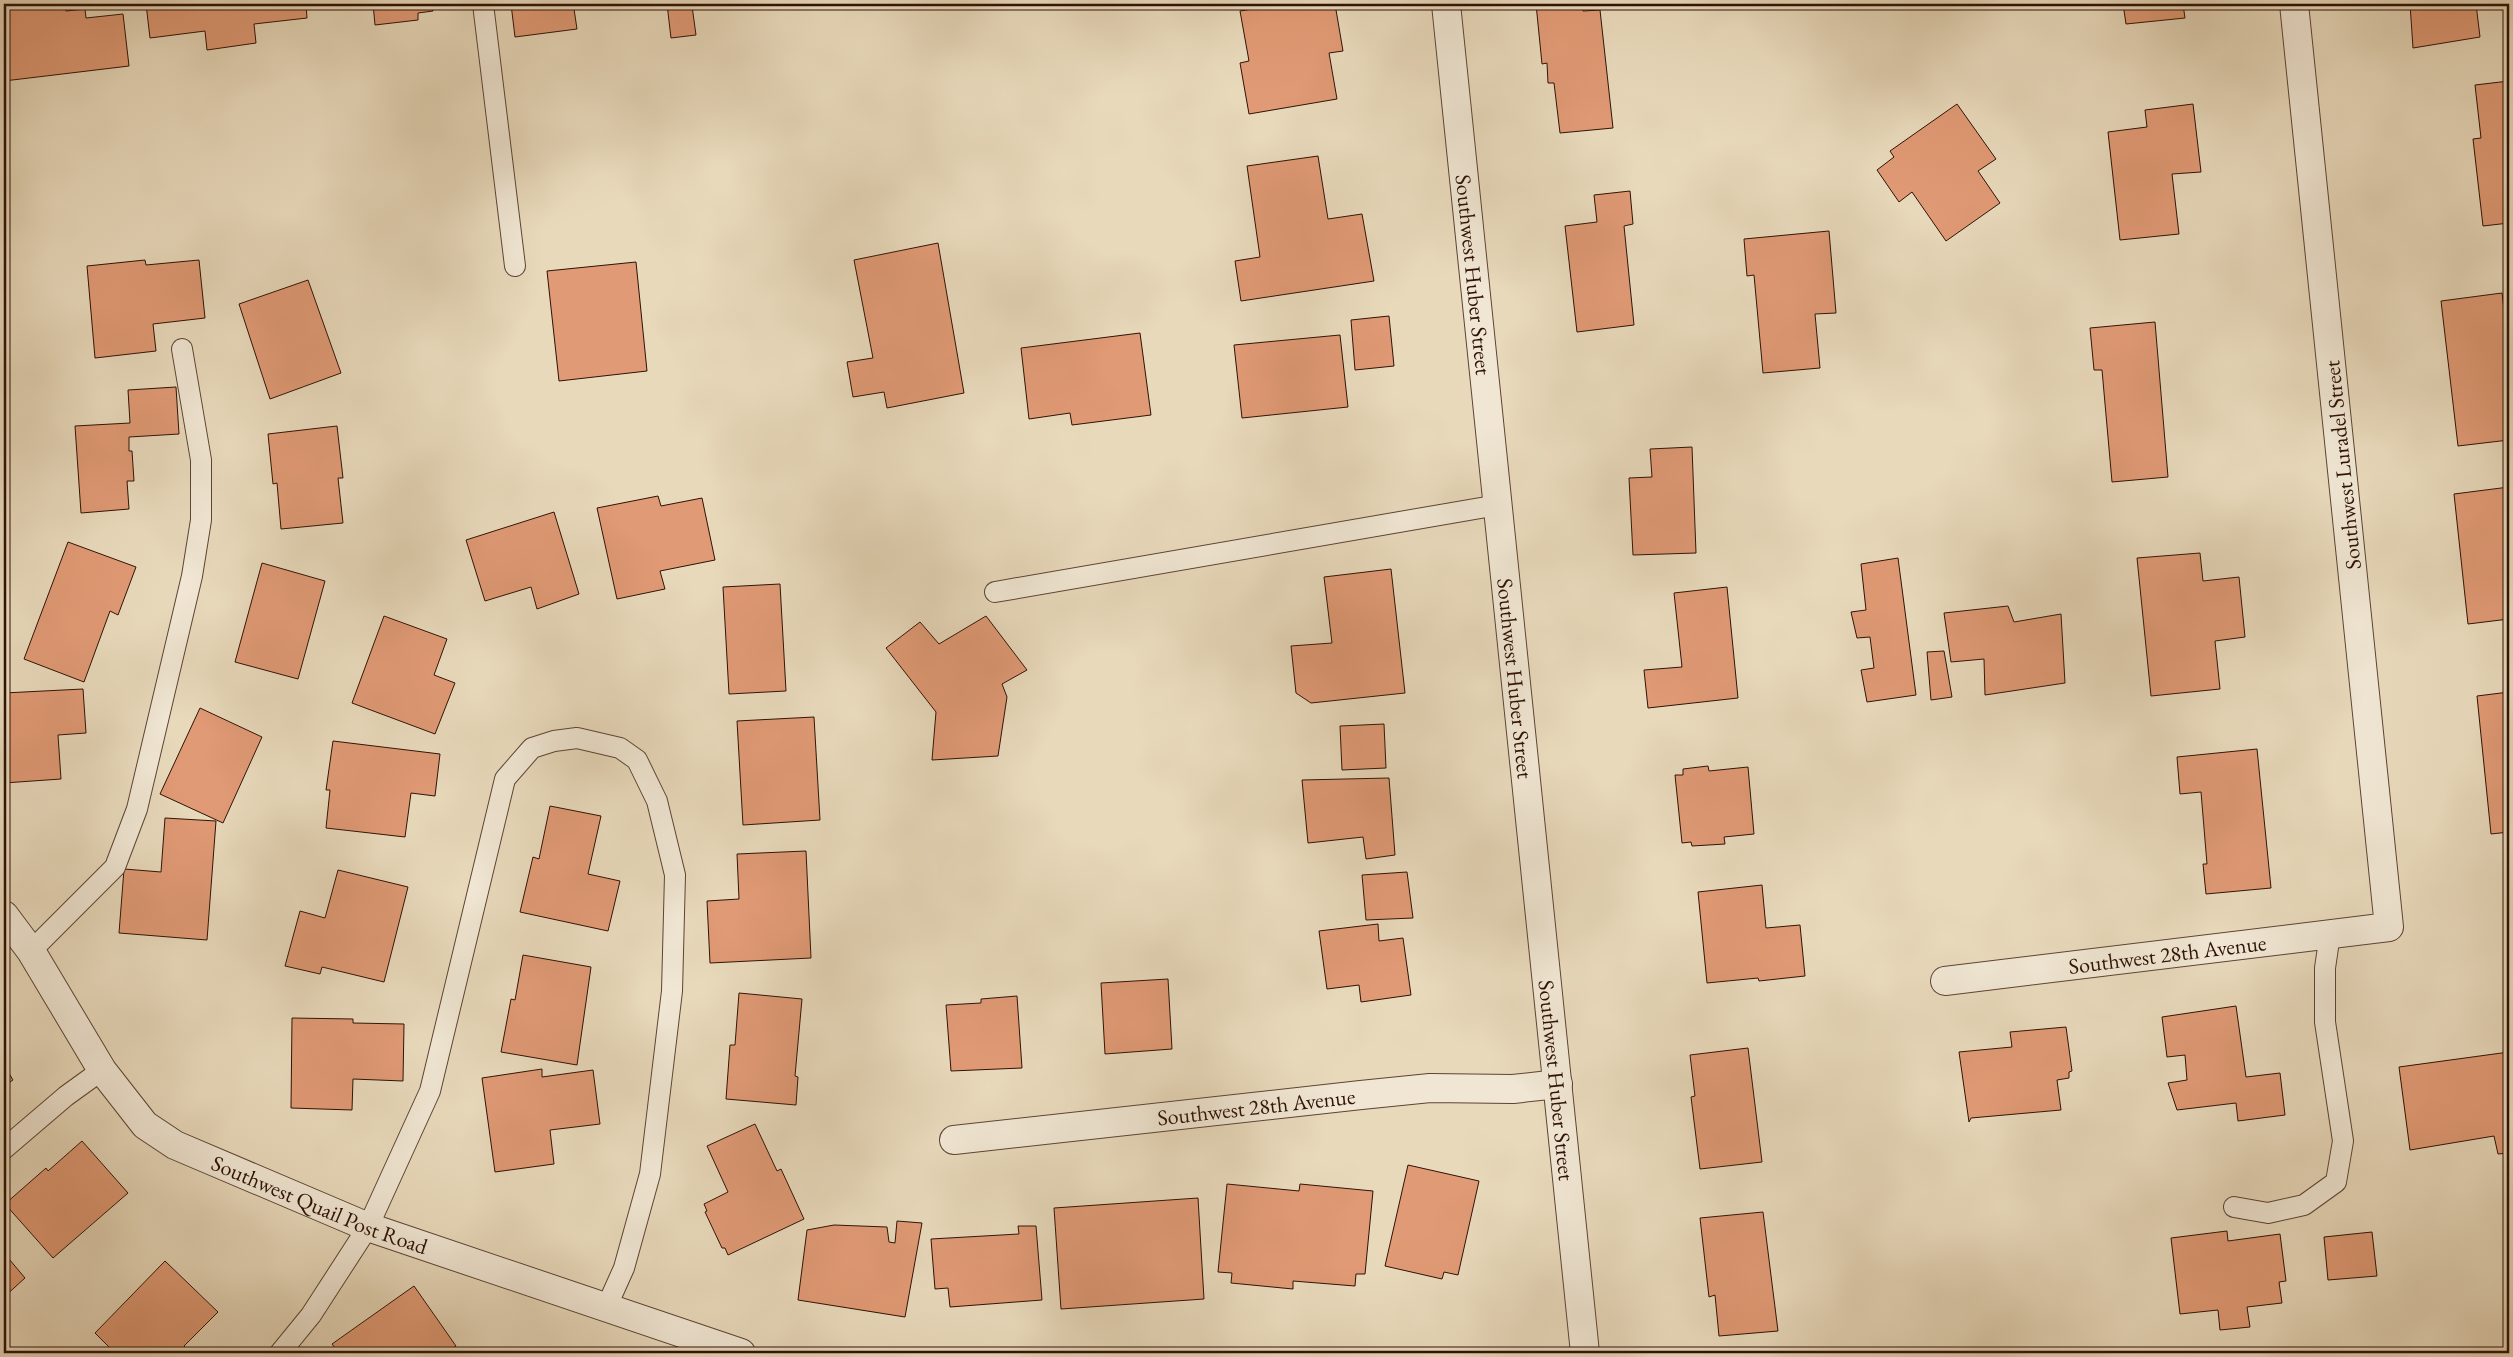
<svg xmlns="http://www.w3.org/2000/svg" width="2513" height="1357" font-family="'EB Garamond',serif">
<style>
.building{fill:#e09a75;stroke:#2e1206}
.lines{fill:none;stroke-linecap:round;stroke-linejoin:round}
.service-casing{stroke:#5c4433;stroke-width:22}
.minor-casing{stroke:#5c4433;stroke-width:30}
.service{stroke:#f0e6d3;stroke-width:20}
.minor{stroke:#f0e6d3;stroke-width:28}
.labels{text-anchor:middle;stroke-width:4;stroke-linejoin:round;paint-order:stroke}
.street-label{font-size:22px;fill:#2e1206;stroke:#f0e6d3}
</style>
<rect width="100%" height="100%" fill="#e8d9bb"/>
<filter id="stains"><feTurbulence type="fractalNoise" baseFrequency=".004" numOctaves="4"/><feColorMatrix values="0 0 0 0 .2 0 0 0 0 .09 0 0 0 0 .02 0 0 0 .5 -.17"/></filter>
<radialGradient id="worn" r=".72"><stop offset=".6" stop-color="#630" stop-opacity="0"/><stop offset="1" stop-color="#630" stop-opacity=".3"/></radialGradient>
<path class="building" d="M39,4H65L66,11L85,9L86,18L123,14L129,66L4,81V17L9,16L8,8Z
M146,4H306L307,18L254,24L256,43L207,50L205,31L150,38Z
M373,4H432L433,11L418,13V20L375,25Z
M511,4H612L574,9L577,29L515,37Z
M667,4H709L692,6L696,35L671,38Z
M1282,4H1335L1343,51L1329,53L1337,99L1249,114L1240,63L1249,61L1240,11Z
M1536,4H1582L1583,11L1600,10L1613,128L1560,133L1554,83H1548L1547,63L1542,64Z
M2051,4H2078L2051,7Z
M2123,4H2183L2185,18L2126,24Z
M2410,4H2476L2480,37L2413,48Z
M2509,81V223L2483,226L2473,139L2481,138L2475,85Z
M1957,104L1996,159L1978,171L2000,203L1946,241L1912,192L1899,202L1877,170L1894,157L1890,151Z
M2193,104L2201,172L2172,174L2179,234L2120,240L2108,132L2147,127L2145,110Z
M1318,156L1328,219L1362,214L1374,281L1241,301L1235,261L1260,257L1247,166Z
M1630,191L1633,224L1624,226L1634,325L1577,332L1565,226L1597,222L1594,195Z
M1829,231L1836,313L1815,314L1820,368L1763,373L1754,275L1747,276L1744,239Z
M938,243L964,393L887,408L884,392L853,397L847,362L873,358L854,260Z
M145,260L146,265L199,260L205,318L153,324L156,351L95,358L87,266Z
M636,262L647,371L559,381L547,271Z
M308,280L341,373L270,399L239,304Z
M2502,293L2504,310L2509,309V440L2458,446L2441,301Z
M1389,316L1394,366L1355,370L1351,320Z
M2155,322L2168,477L2112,482L2102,370H2094L2090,328Z
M1140,333L1151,415L1072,425L1070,413L1029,419L1021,348Z
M1340,335L1348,407L1242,418L1234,345Z
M176,387L179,434L129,437V451H132L134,481H127L129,509L81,513L75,426L130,423L128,390Z
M4,402L10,408L4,414Z
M337,426L343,478H338L343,523L281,529L277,483L273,484L268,434Z
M1692,447L1696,553L1633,555L1629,478L1652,477L1650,449Z
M2509,487V619L2468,624L2454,494Z
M658,496L661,506L702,498L715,560L660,571L665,589L617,599L597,508Z
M554,512L579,594L537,609L531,587L485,601L466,540Z
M68,542L136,567L118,615L110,611L84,682L24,659Z
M2200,553L2203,581L2239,577L2245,637L2215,641L2220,689L2151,696L2137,558Z
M1898,558L1916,695L1867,702L1861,670L1874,668L1870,637L1857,638L1851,612L1866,610L1861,564Z
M262,563L325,581L298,679L235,662Z
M1391,569L1405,693L1311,703L1296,693L1291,646L1332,643L1324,577Z
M780,584L786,691L729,694L723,587Z
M1727,587L1738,698L1648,708L1644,670L1682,667L1674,593Z
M2008,606L2014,622L2061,614L2065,683L1985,695L1984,659L1951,662L1944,613Z
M384,616L447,639L434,675L455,683L435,734L352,703Z
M986,616L1027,670L1002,684L1007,697L998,756L932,760L936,712L886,648L920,622L939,644Z
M1944,651L1952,697L1931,700L1927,652Z
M83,689L86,733L58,735L61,779L4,783V693Z
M2509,692V832L2491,834L2477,696Z
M200,708L262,737L223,823L160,794Z
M814,717L820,820L743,825L737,721Z
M1384,724L1386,768L1342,770L1340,726Z
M333,741L440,754L435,796L411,793L405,837L326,828L330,790H326Z
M2257,749L2271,888L2206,894L2203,864H2207L2201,792L2180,794L2177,757Z
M1708,766L1709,771L1748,767L1754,834L1724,837L1725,844L1692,846L1691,842L1682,843L1675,775H1683V769Z
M1389,778L1395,855L1366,859L1363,837L1308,843L1302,780Z
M550,806L601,816L588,874L620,881L608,931L520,912L533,857L539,859Z
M165,818L216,821L207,940L119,933L124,869L161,872Z
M806,851L811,958L710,963L707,901L739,899L737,854Z
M338,870L408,887L384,982L322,967L320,974L285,966L300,911L325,918Z
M1407,872L1413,918L1366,920L1362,875Z
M1762,885L1766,928L1800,925L1805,976L1759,981L1758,978L1707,983L1698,892Z
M1378,924L1379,941L1403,938L1411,995L1361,1002L1359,985L1327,989L1319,931Z
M523,955L591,967L577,1065L501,1052L511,999L515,1000Z
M1168,979L1172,1049L1105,1054L1101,983Z
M739,993L802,999L795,1076L798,1077L796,1105L726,1099L730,1045H735Z
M1017,996L1022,1068L951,1071L946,1005L981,1003V999Z
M2236,1006L2246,1077L2280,1073L2285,1115L2238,1121L2236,1103L2177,1110L2168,1083L2187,1080L2185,1055L2167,1057L2162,1017Z
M292,1018L353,1019V1023L404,1024L403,1081L353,1079L352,1110L291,1108Z
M2066,1027L2072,1071L2069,1072V1078L2057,1080L2061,1110L1971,1118L1969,1122L1959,1052L2012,1047L2010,1032Z
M1748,1048L1762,1162L1700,1169L1691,1097L1695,1096L1690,1055Z
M2509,1052V1153L2498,1154L2494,1136L2410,1150L2399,1067Z
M4,1065L13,1080L4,1086Z
M542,1069V1077L593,1070L600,1124L550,1130L554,1164L495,1172L482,1078Z
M755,1124L777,1171L781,1169L804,1219L728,1255L725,1248H722L705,1212L707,1211L704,1204L728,1192L707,1146Z
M82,1141L128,1193L53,1258L5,1204L46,1168L48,1171Z
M1408,1165L1479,1181L1458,1275L1444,1272L1442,1279L1385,1266Z
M1227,1184L1299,1191L1300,1184L1373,1191L1365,1274H1356L1355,1286L1293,1281V1289L1231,1283L1232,1273L1218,1272Z
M1198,1198L1204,1299L1061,1309L1054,1208Z
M1763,1212L1778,1331L1719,1336L1715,1295L1709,1297L1700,1218Z
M897,1221L922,1223L905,1317L798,1300L807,1230L834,1225L887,1227L889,1242L895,1243Z
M1018,1226H1036L1042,1300L950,1307L948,1288L935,1289L931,1239L1019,1234Z
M2227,1231L2228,1241L2280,1234L2286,1281L2279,1282L2282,1303L2247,1307L2250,1327L2220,1330L2218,1310L2180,1314L2171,1238Z
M2372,1232L2377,1276L2328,1280L2324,1237Z
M4,1253L25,1278L4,1297Z
M165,1261L218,1312L184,1346L191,1353H115L95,1333Z
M414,1286L456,1346L445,1353H339L332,1344Z"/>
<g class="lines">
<g class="service-casing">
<path id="service" d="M483,4L515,266
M995,592L1498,505
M31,951L115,867L137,809L192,576L201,520V460L182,349
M4,1149L66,1096L102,1070
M2234,1207L2268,1213L2304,1205L2336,1182L2343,1141L2325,1022V968L2330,934
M280,1353L311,1315L368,1227L430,1091L505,779L532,748L554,741L577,738L620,748L637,760L657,801L675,875L672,991L650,1174L624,1268L606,1308"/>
</g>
<g class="minor-casing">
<g id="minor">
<path id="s1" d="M1446,4L1585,1353"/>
<path id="s2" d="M4,915L31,951L102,1070L145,1125L175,1145L368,1227L741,1353"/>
<path id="s3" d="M1945,981L2389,927L2294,4"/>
<path id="s4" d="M954,1140L1361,1095L1430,1088L1513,1089L1558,1084"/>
</g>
</g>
<use href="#service" class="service"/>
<use href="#minor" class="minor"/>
</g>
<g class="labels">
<g class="street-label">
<text dy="8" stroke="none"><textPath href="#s1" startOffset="272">Southwest Huber Street</textPath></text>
<text transform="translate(2342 465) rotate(-96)" y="8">Southwest Luradel Street</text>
<text dy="8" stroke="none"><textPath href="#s1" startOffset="678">Southwest Huber Street</textPath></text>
<text dy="8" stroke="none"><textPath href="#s3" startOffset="224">Southwest 28th Avenue</textPath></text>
<text dy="8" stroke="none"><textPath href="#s1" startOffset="1082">Southwest Huber Street</textPath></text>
<text dy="8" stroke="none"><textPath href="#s4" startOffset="304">Southwest 28th Avenue</textPath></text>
<text dy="8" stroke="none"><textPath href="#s2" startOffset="446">Southwest Quail Post Road</textPath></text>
</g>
</g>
<rect width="2513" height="1357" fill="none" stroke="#e8d9bb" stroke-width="20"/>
<rect x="5" y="5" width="2503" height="1347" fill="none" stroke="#2e1206" stroke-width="2.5"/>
<rect x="10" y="10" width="2493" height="1337" fill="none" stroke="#2e1206"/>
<rect width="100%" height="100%" filter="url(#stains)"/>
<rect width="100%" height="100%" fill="url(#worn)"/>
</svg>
